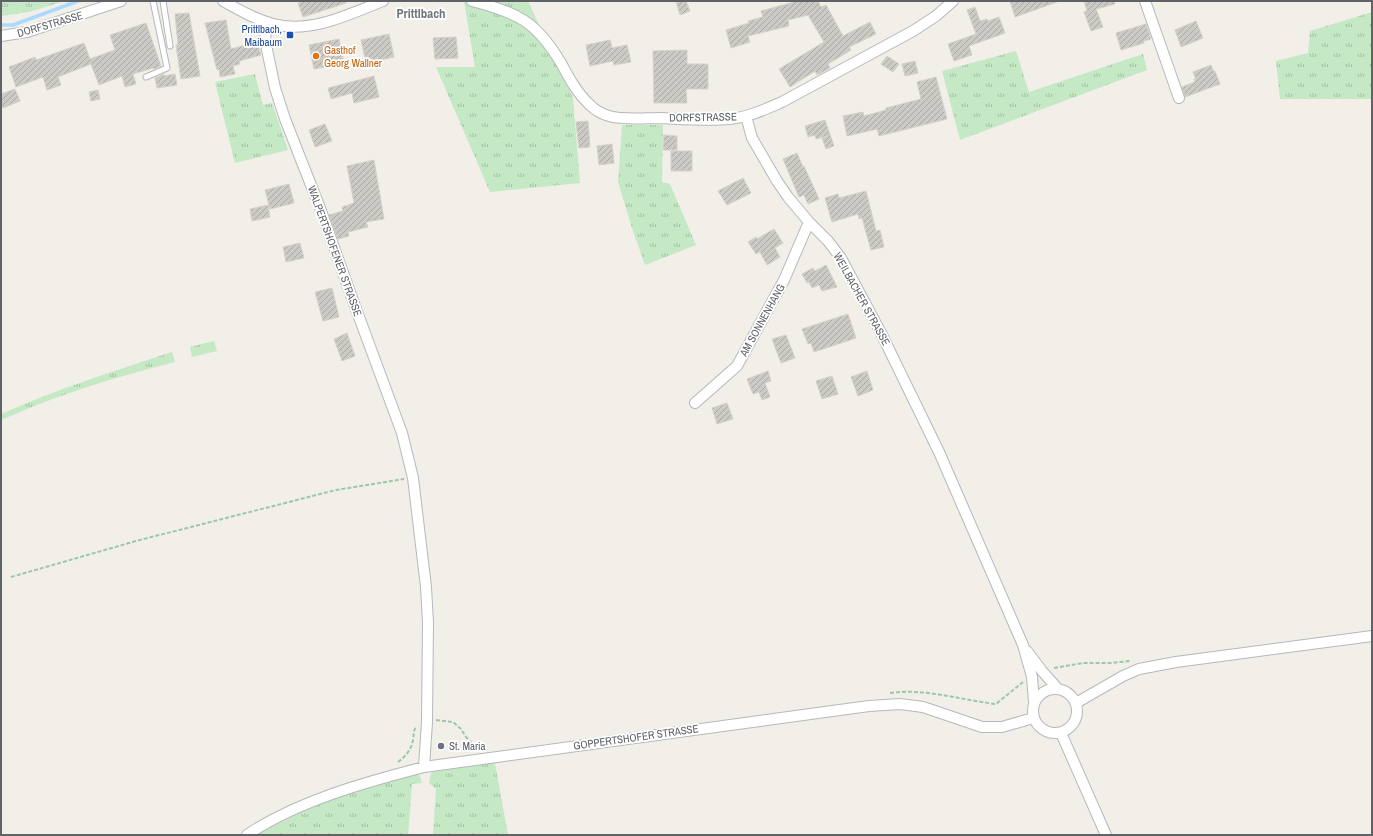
<svg xmlns="http://www.w3.org/2000/svg" width="1373" height="836" font-family="'Archivo Narrow',sans-serif">
<style>
.grass{fill:url(#grass-tufts)}
.lines{fill:none;stroke-linecap:round;stroke-linejoin:round}
.stream{stroke:#aadaff;stroke-width:3.5}
.building{fill:url(#building-hatch);stroke:#d6d1c6}
.lane-casing{stroke:#b5b8bc;stroke-width:7}
.street-casing{stroke:#b5b8bc;stroke-width:12}
.path{stroke:#9cc7a9;stroke-width:2;stroke-dasharray:4 2;stroke-linecap:butt}
.lane{stroke:#fff;stroke-width:5}
.street{stroke:#fff;stroke-width:10}
.transit-dot{fill:#1a4fb4;stroke:#fff;stroke-width:1.5}
.food-dot{fill:#e8710a;stroke:#fff;stroke-width:1.5}
.worship-dot{fill:#6b7280;stroke:#fff;stroke-width:1.5}
.labels{text-anchor:middle;stroke-width:3.5;stroke-linejoin:round;paint-order:stroke}
.street-label{font-size:11px;fill:#5f6368;stroke:#fff}
.transit-label{font-size:11px;fill:#164399;stroke:#fff;text-anchor:end}
.food-label{font-size:11px;fill:#c56008;stroke:#fff;text-anchor:start}
.worship-label{font-size:11px;fill:#5b616d;stroke:#fff;text-anchor:start}
.quarter-label{font-size:13px;font-weight:bold;fill:#70757a;stroke:#fff}
</style>
<defs>
<pattern id="grass-tufts" width="24" height="20" patternUnits="userSpaceOnUse"><rect width="24" height="20" fill="#c5e8c5"/><path d="M3 7l-1-3M5 7V3M7 7l1-3M15 17l-1-3M17 17v-4M19 17l1-3" fill="none" stroke="#a3c0a4"/></pattern>
<pattern id="building-hatch" width="6" height="6" patternUnits="userSpaceOnUse"><rect width="6" height="6" fill="#cccac5"/><path d="M-1 1l2-2M0 6l6-6M5 7l2-2" fill="none" stroke="#a9a8a4"/></pattern>
</defs>
<rect width="100%" height="100%" fill="#f1efe8"/>
<path class="grass" d="M1,1H65L29,12L1,16Z
M464,1H528L573,98L580,183L490,192L436,67H475Z
M1372,12V99H1280L1276,61L1308,53L1310,31Z
M1016,51L1029,92L1143,54L1147,70L960,140L942,71Z
M255,74L263,105L272,103L288,150L235,163L215,82Z
M622,125H663L662,182L670,184L696,245L645,265L632,228L618,182Z
M214,341L217,351L192,357L190,347Z
M172,352L175,362C115,377 57,395 1,420V414C57,389 114,371 172,352Z
M495,763L508,835H433L436,789L429,783L430,776L433,771Z
M416,773L420,776L422,783L412,784L408,835H257C266,829 277,824 287,819C328,799 372,786 416,773Z"/>
<g class="lines">
<path class="stream" d="M1,25H13L78,1"/>
</g>
<path class="building" d="M305,1H346V3L303,17L298,3Z
M676,1H686L690,11L680,15Z
M798,1H818L821,7L826,5L843,36L870,22L876,34L849,47L851,50L828,64L830,68L817,75L815,71L790,87L779,69L824,42L808,15L788,20L789,26L748,36L750,42L731,48L726,30L749,23L748,21L763,17L761,11Z
M1010,1H1057V2L1015,17Z
M1084,1H1114L1115,4L1096,9L1103,27L1091,31L1084,12L1087,11Z
M975,7L980,21L987,19L988,21L999,17L1005,33L969,46L972,55L954,61L948,44L976,34L967,10Z
M189,13L200,76L181,79L176,45H178L175,14Z
M226,20L231,49L257,42L261,55L239,61L240,64L233,66L235,74L220,77L219,69L217,70L205,23Z
M1196,21L1203,38L1181,47L1175,30Z
M146,23L161,66L154,69L153,68L133,74L136,84L125,87L122,76L99,85L91,64L58,77L61,85L47,90L43,77L16,87L9,67L35,57L36,60L84,43L90,59L115,50L110,35Z
M1146,24L1151,39L1144,41V43L1121,50L1116,33Z
M389,34L394,57L366,63L361,40Z
M456,37L458,58L435,59L433,38Z
M339,39L344,63L314,69L309,45Z
M610,40L612,48L627,45L631,62L614,65L613,61L590,66L586,45Z
M687,50V64H708V89H686L687,103H654L653,51Z
M887,56L899,64L893,72L881,64Z
M915,61L918,73L905,76L902,64Z
M1211,65L1214,72L1215,71L1220,84L1185,97L1182,87L1195,82L1194,79H1196L1193,72Z
M164,74V76L175,74L177,85L157,88L155,78Z
M374,76L379,97L354,103L352,93L331,99L328,88Z
M936,77L947,119L879,136L877,129L847,136L843,116L863,112L864,116L886,110V108L921,99L917,82Z
M15,89L20,101L3,108L1,103V94Z
M98,90L100,99L91,101L89,92Z
M825,120L834,146L826,149L822,138L828,136L816,139L815,135L808,137L805,126Z
M588,121L590,147L579,148L576,122Z
M325,124L332,141L315,147L309,130Z
M664,135L677,136V150H663Z
M612,144L614,163L599,165L597,146Z
M671,151H692V171H671Z
M797,153L803,167L804,166L819,199L808,204L804,195L799,197L783,159Z
M374,160L384,219L366,222L368,227L348,232L349,236L338,239L329,215L343,211L342,207L354,203L347,166Z
M743,178L751,193L727,205L718,191Z
M289,184L294,203L270,209L265,190Z
M866,191L876,231L880,230L884,247L871,250L862,218L859,219L858,214L832,222L825,198L838,194L839,198Z
M268,205L270,217L252,221L250,209Z
M774,229L783,243L775,248L780,257L767,265L760,252L756,254L748,242L756,237L757,239Z
M300,243L304,258L286,262L283,247Z
M826,265L837,287L822,291L819,285L812,288L809,282L807,283L802,274L813,268L815,271Z
M332,288L339,317L323,321L315,292Z
M848,314L856,338L814,352L811,343L808,344L802,329Z
M347,333L355,356L342,361L334,339Z
M786,335L795,358L781,363L772,339Z
M768,371L771,381L765,383L770,397L762,400L759,392L753,394L747,379Z
M867,371L873,390L858,396L851,377Z
M832,376L838,394L822,399L816,381Z
M727,403L733,419L717,424L712,408Z"/>
<g class="lines">
<g class="lane-casing">
<path id="lane" d="M163,1L170,46
M146,77L167,68L153,1"/>
</g>
<g class="street-casing">
<path id="street" d="M223,1C239,10 255,19 273,24C311,34 349,14 383,1
M472,1C518,13 536,21 561,63C569,78 577,93 590,105C595,110 602,114 609,116C622,120 646,118 660,118C683,119 708,121 730,119C749,117 766,109 782,102L913,31L936,16L953,1
M1145,1L1179,98
M267,22L265,40L275,88L285,119L320,208L352,298L402,433L413,478L426,587L428,623L427,722L424,767
M1,36L27,32L121,1
M746,116L752,138L777,181L788,197L809,222L828,241L841,258L881,333L939,452L1023,645L1032,677L1034,702
M695,403L737,366L784,280L809,222
M1027,651L1042,671L1058,689
M1033 711a22 22 0 1 1 44 0a22 22 0 1 1-44 0Z
M1076,703L1123,676L1139,669L1176,662L1372,636
M1061,733L1106,835
M247,835C297,801 366,782 424,767L869,706L900,704L923,707L982,727H1002L1033,718"/>
</g>
<path class="path" d="M11,577L136,541L336,490L404,479
M1054,668L1083,663H1111L1130,661
M890,693C925,688 961,700 996,704L1023,682
M436,720L453,722L461,729L466,737L474,745L485,748
M398,762C405,757 412,749 413,740C414,735 413,731 416,727"/>
<use href="#lane" class="lane"/>
<use href="#street" class="street"/>
</g>
<rect class="transit-dot" x="286" y="31" width="8" height="8" rx="2"/>
<circle class="food-dot" cx="316" cy="56" r="4"/>
<circle class="worship-dot" cx="441" cy="746" r="4"/>
<g class="labels">
<g class="street-label">
<text transform="translate(50 24) rotate(-16)" y="4">DORFSTRASSE</text>
<text transform="translate(703 117) rotate(-1)" y="4">DORFSTRASSE</text>
<text transform="translate(335 251) rotate(70)" y="4">WALPERTSHOFENER STRASSE</text>
<text transform="translate(862 299) rotate(61)" y="4">WEILBACHER STRASSE</text>
<text transform="translate(762 320) rotate(-61)" y="4">AM SONNENHANG</text>
<text transform="translate(636 737) rotate(-8)" y="4">GOPPERTSHOFER STRASSE</text>
</g>
<g class="transit-label">
<text x="282" y="33">Prittlbach,<tspan x="282" dy="13">Maibaum</tspan></text>
</g>
<g class="food-label">
<text x="324" y="54">Gasthof<tspan x="324" dy="13">Georg Wallner</tspan></text>
</g>
<g class="worship-label">
<text x="449" y="750">St. Maria</text>
</g>
<g class="quarter-label">
<text x="421" y="18">Prittlbach</text>
</g>
</g>
<rect width="1373" height="836" fill="none" stroke="#5f6368" stroke-width="4"/>
</svg>
